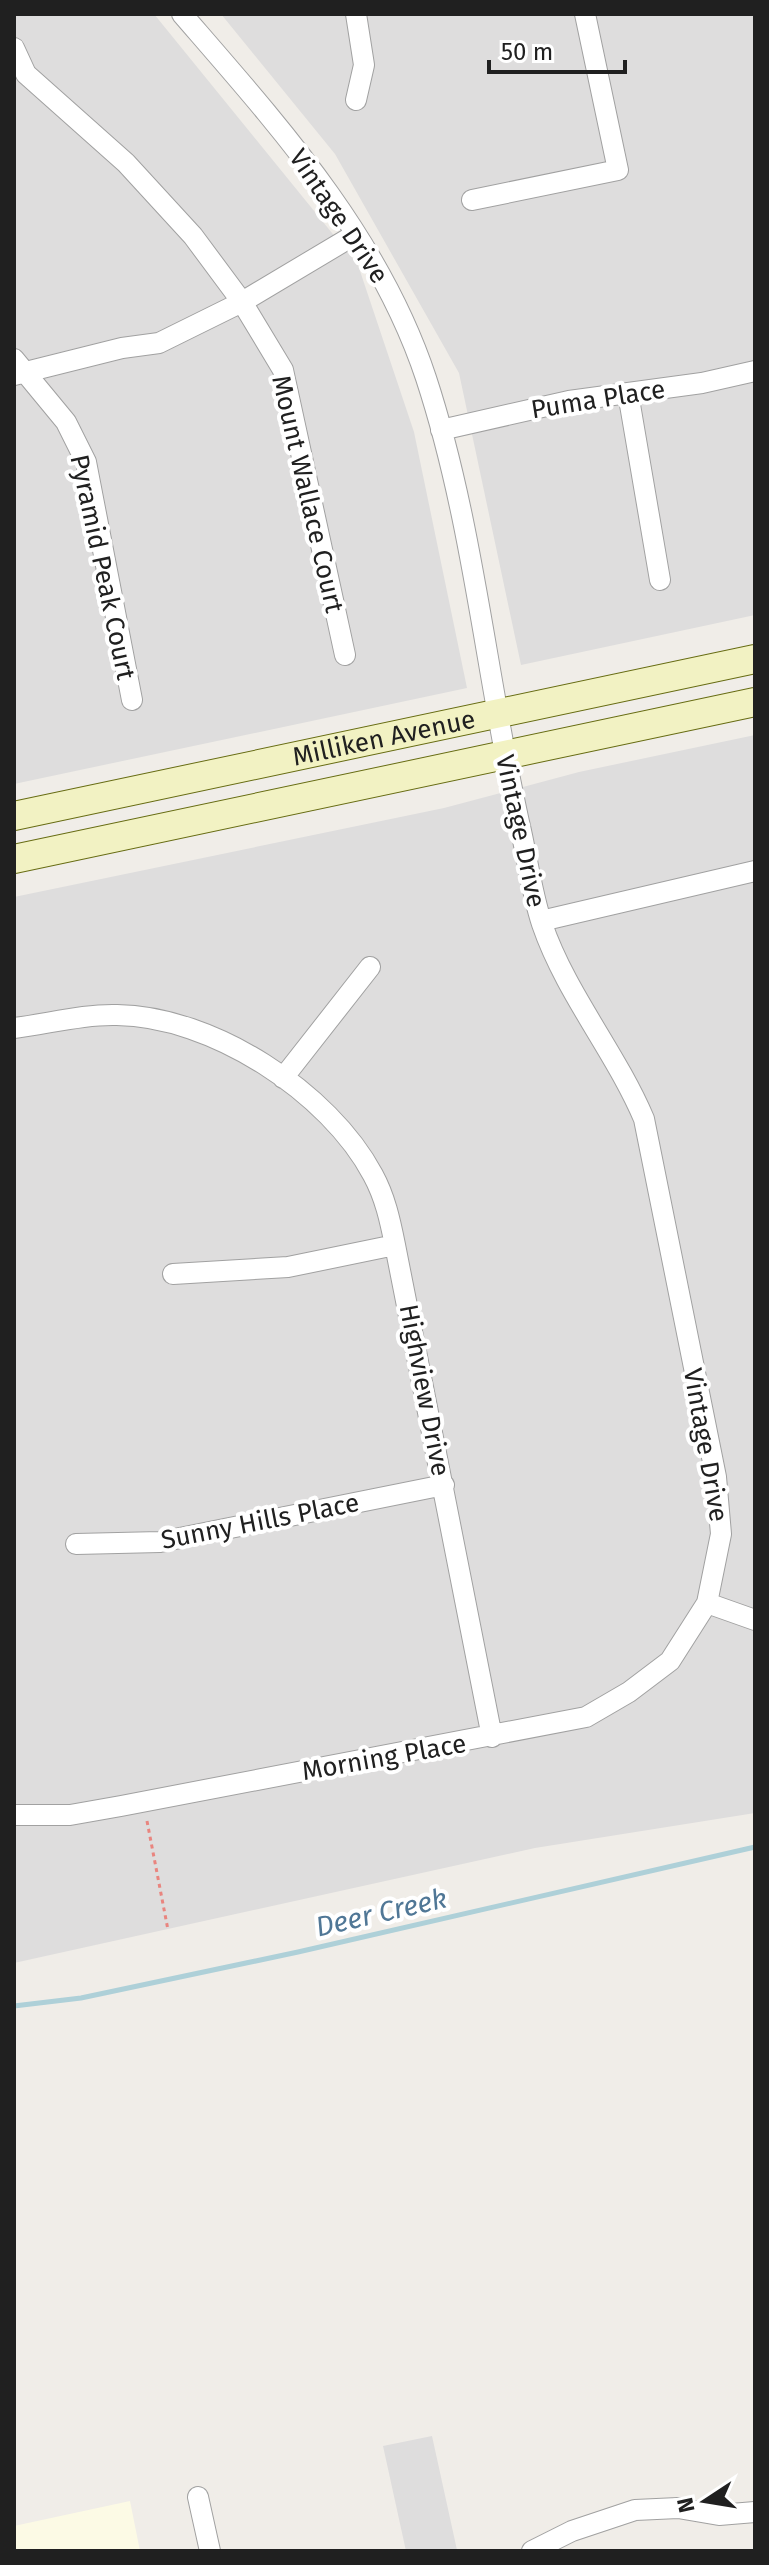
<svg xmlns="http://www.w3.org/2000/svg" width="769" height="2565" font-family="'Fira Sans',sans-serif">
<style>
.residential{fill:#dedddd}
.education{fill:#fcfae5}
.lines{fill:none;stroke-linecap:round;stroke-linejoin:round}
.stream{stroke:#aed0d8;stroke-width:5}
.street-casing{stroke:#a1a1a1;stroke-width:22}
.secondary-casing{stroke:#676c13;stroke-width:30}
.path{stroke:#e9857f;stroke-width:3;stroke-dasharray:4 4;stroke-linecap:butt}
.street{stroke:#fff;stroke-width:20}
.secondary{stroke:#f2f2c3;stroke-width:28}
.labels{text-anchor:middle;stroke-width:8;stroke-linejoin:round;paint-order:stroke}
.street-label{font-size:26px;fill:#202020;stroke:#fff}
.water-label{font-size:28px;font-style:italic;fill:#507796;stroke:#fff}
</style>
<rect width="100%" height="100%" fill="#f0ede8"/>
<path class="residential" d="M14,14H154L358,265L414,432L467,688L14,784Z
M221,14H755V615L521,665L459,373L335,154Z
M755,735V1813L535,1848L14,1963V897L444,808L579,772Z
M432,2436L457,2550L406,2551L383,2446Z"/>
<path class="education" d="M130,2501L140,2551H14V2526Z"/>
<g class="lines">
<path class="stream" d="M14,2006L81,1998L298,1952L755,1847"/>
<g class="street-casing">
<path id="street" d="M356,14L364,65L356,100
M14,48L26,74L126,163L193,236L242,302L283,370L345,655
M472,200L618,170L585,14
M14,359L66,422L86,462L132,700
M14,375L122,348L159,343L242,302L356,234
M628,393L660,580
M441,430L569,401L702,383L755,371
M541,921L755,871
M14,1028C47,1024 84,1014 117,1015C212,1016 329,1092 373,1175C385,1197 390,1220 395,1245L492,1737
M283,1078L370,967
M173,1274L288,1267L395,1245
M76,1544L160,1542L444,1485
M707,1603L755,1620
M14,1815H70L121,1806L586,1717L629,1692L670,1661L707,1603L721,1534L716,1477L644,1119C615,1051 566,994 542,924C531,891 527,855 519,822C486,675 473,521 426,378C379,236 278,125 182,14
M198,2497L210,2551
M532,2551L572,2531L635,2510L678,2508L719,2515L755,2512"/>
</g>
<g class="secondary-casing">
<g id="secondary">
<path id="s1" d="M14,816L755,659"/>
<path d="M14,859L755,702"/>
</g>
</g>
<path class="path" d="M147,1821L168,1930"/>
<use href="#street" class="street"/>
<use href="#secondary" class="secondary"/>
</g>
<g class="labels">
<g class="street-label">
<text transform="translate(339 216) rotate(56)" y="9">Vintage Drive</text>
<text transform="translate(598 399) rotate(-9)" y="9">Puma Place</text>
<text transform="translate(308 494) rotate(77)" y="9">Mount Wallace Court</text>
<text transform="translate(103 567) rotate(78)" y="9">Pyramid Peak Court</text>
<text dy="9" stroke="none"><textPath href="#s1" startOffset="378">Milliken Avenue</textPath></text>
<text transform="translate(521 831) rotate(78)" y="9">Vintage Drive</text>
<text transform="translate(425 1390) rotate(79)" y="9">Highview Drive</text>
<text transform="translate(706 1445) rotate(80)" y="9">Vintage Drive</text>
<text transform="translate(260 1521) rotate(-11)" y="9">Sunny Hills Place</text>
<text transform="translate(384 1757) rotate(-10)" y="9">Morning Place</text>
</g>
<g class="water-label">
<text transform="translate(381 1912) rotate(-13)" y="10">Deer Creek</text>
</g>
</g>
<rect width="769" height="2565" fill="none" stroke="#202020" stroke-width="32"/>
<g transform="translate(705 2501) rotate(258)" stroke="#ffffff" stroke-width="6" paint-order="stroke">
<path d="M0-6L14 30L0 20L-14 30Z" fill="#202020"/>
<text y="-12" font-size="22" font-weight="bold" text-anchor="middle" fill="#202020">N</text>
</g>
<path d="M489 60v12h136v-12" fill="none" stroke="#202020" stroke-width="4"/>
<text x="501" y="60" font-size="24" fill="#202020" stroke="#ffffff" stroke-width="6" paint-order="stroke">50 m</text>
</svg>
